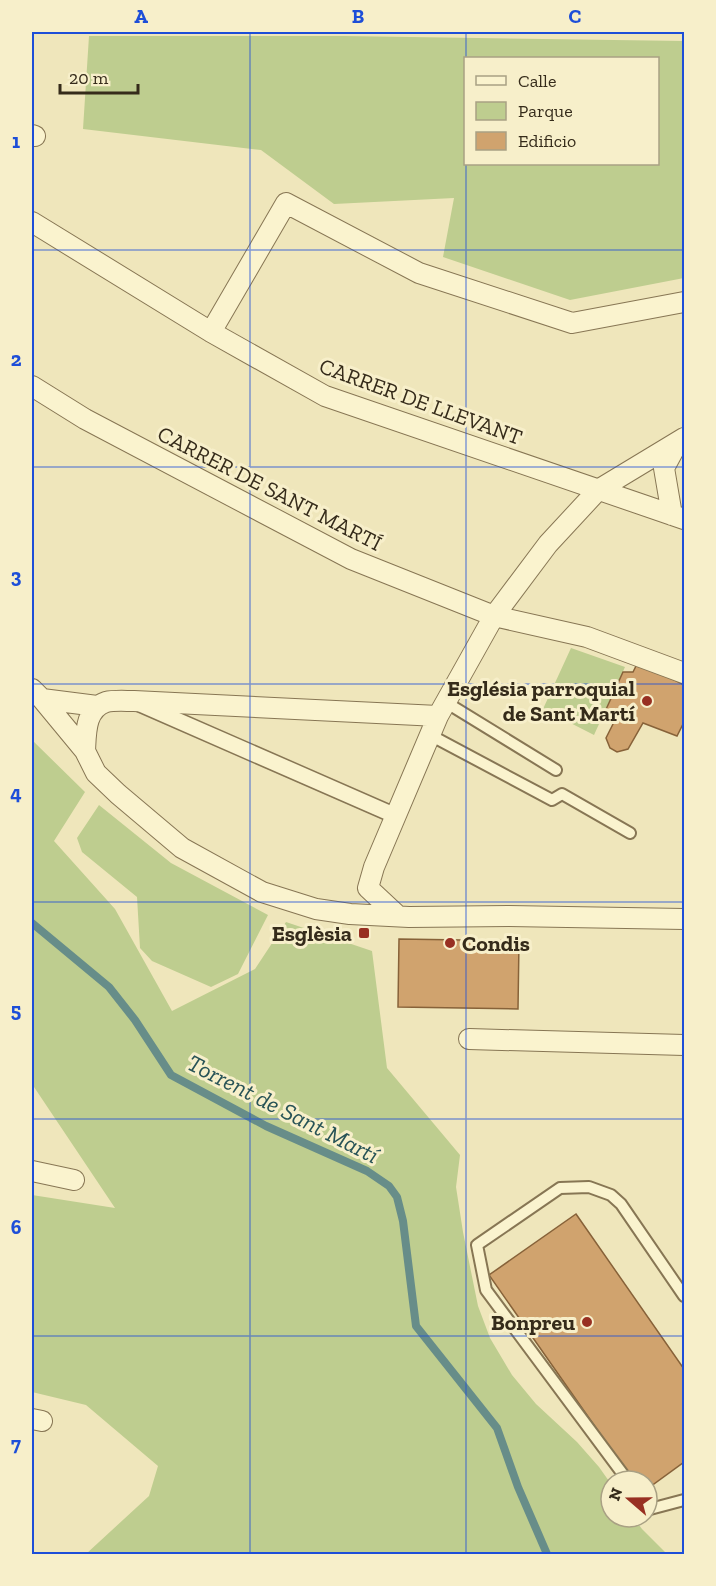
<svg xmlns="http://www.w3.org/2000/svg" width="716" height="1586" font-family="'Zilla Slab',serif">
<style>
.green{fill:#becd8f;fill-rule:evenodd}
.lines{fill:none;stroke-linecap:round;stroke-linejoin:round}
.stream{stroke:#678d89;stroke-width:8}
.building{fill:#d0a36e;stroke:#876239;stroke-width:1.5}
.service-casing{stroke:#877654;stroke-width:14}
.pedestrian-casing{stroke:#877654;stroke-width:18}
.minor-casing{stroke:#877654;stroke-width:22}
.service{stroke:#faf3ce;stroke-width:10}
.pedestrian{stroke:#faf3ce;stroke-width:15}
.minor{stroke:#faf3ce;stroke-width:20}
.grid{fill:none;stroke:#1d4ed8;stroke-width:1.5;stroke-opacity:0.55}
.poi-dot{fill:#983022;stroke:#f7efca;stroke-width:2}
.labels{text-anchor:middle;stroke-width:6;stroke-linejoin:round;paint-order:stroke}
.street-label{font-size:22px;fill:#352b1a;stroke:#f7efca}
.poi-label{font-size:22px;font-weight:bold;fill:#352b1a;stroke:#f7efca;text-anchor:end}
.water-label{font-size:24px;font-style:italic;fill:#285356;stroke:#f7efca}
.neatline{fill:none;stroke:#1d4ed8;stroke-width:2}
.grid-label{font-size:20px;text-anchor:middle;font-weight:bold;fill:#1d4ed8}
</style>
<rect width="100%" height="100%" fill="#efe6bb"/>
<path class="green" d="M89,36H344L684,41V278L570,300L443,257L454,198L334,204L261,150L83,129ZM658,58V164H466V58Z
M571,648L625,667L594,735L543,709Z
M32,740L85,792L54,841L115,909L172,1011L255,969L286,922L372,951L387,1068L460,1155L456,1187L463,1232L478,1306L490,1338L512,1375L536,1404L577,1442L599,1467L611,1484V1517H633L642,1529L667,1554H86L149,1496L158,1466L86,1405L32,1392V1195L115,1208L32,1084Z
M99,805L171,863L268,915L238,974L211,987L152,961L140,948L137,897L82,852L77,838Z"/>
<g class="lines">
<path class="stream" d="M32,923L109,987L135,1020L171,1075L266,1126L367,1171L389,1186L397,1197L403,1221L416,1326L497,1428L518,1487L547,1554"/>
</g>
<path class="building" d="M639,660L684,685V722L677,736L643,723L628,749L617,752L610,748L606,738L615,720L603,716L623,672H633Z
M399,939L519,941L518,1009L398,1007Z
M576,1214L684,1369V1462L647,1489V1481H633L489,1275Z"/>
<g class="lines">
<g class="service-casing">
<path id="service" d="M447,703L556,770
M430,735L552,800L562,794L630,833
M628,1481L486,1290L477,1245L560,1188L589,1187L611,1195L621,1204L684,1296
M647,1506L650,1509L684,1500"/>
</g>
<g class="pedestrian-casing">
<path id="pedestrian" d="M140,704L396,816"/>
</g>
<g class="minor-casing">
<path id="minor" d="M32,135L35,136
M32,222L211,332L325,396L684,519
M211,332L286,203L419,273L572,323L684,302
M32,386L85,419L351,559L494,616L587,637L684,673
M672,515L664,468L678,442
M32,689L42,699L85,751L96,773L118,794L182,848L262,892L316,909L350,914L409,917L509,916L684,919
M42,699L97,706
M85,751C86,733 85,709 106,702C114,700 125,701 134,701L438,716
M398,916L368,888L374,867L438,716L494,616L548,544L598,490L684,438
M469,1039L684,1045
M32,1171L74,1180
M32,1419L42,1421"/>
</g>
<use href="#service" class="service"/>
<use href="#pedestrian" class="pedestrian"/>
<use href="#minor" class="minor"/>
</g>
<path class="grid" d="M250,32V1554M466,32V58M466,164V1554M32,250H684M32,467H684M32,684H684M32,902H684M32,1119H684M32,1336H684"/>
<g class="poi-dot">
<circle cx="647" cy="701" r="6"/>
<rect x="358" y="927" width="12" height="12" rx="3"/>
<circle cx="450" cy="943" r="6"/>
<circle cx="587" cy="1322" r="6"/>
</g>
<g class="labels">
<g class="street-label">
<text transform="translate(421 401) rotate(20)" y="8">CARRER DE LLEVANT</text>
<text transform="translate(270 488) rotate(27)" y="8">CARRER DE SANT MARTÍ</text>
</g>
<g class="poi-label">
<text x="635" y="696">Església parroquial<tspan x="635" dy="25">de Sant Martí</tspan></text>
<text x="352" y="941">Esglèsia</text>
<text x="462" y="951" text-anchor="start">Condis</text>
<text x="575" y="1330">Bonpreu</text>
</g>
<g class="water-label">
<text transform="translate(283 1109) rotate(27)" y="8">Torrent de Sant Martí</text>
</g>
</g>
<rect width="716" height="1586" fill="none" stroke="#f7efca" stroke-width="66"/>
<rect x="464" y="57" width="195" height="108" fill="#f7efca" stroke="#a9a184" stroke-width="1.5"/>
<rect x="476" y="76" width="30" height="9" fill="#faf3ce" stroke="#a9a184" stroke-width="1.5"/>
<text x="518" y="87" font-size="18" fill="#352b1a">Calle</text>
<rect x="476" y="102" width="30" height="18" fill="#becd8f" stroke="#a9a184" stroke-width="1.5"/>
<text x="518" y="117" font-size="18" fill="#352b1a">Parque</text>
<rect x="476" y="132" width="30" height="18" fill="#d0a36e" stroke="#a9a184" stroke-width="1.5"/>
<text x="518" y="147" font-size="18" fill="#352b1a">Edificio</text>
<g transform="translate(629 1499) rotate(290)"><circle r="28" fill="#f7efca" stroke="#a9a184" stroke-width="1.5"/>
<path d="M0-4.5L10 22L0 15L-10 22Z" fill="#983022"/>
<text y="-9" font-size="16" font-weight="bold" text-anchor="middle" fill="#352b1a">N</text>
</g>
<path d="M60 84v9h78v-9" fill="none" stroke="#352b1a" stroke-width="3"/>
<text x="69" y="84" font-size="18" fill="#352b1a" stroke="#f7efca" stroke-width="4.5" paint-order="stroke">20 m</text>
<rect x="33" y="33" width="650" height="1520" class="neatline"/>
<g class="grid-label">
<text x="141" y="23">A</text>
<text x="358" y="23">B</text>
<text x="575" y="23">C</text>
<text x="16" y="148">1</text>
<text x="16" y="366">2</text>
<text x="16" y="583">3</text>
<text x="16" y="800">4</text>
<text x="16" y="1017">5</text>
<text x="16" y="1234">6</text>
<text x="16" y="1451">7</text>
</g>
</svg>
